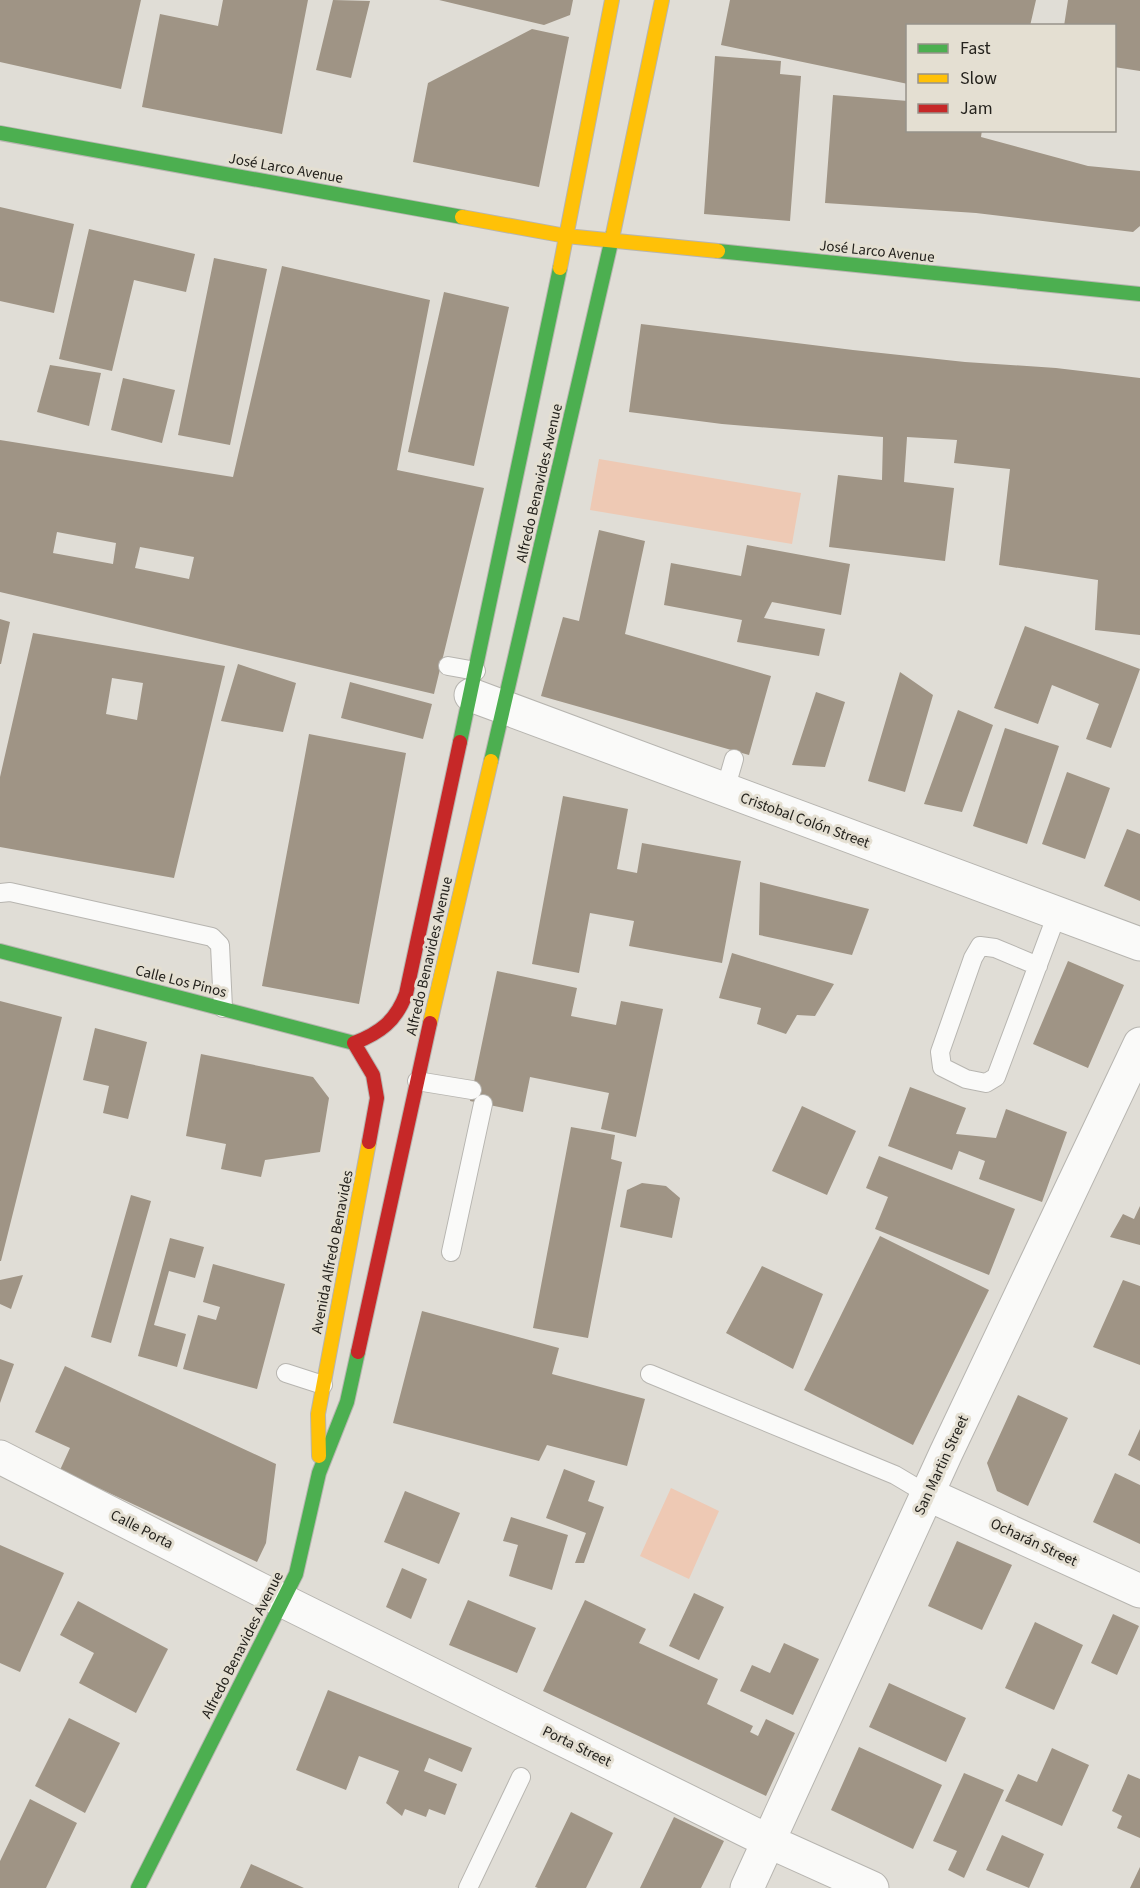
<svg xmlns="http://www.w3.org/2000/svg" width="1140" height="1888" font-family="'Source Sans 3',sans-serif">
<style>
.green{fill:#eec9b4}
.building{fill:#9f9485;fill-rule:evenodd}
.lines{fill:none;stroke-linecap:round;stroke-linejoin:round}
.lane-casing{stroke:#b7b5b0;stroke-width:20}
.street-casing{stroke:#b7b5b0;stroke-width:35}
.fast-casing{stroke:#b7b5b0;stroke-width:16}
.slow-casing{stroke:#b7b5b0;stroke-width:16}
.jam-casing{stroke:#b7b5b0;stroke-width:16}
.lane{stroke:#fafaf9;stroke-width:18}
.street{stroke:#fafaf9;stroke-width:33}
.fast{stroke:#4caf50;stroke-width:14}
.slow{stroke:#ffc107;stroke-width:14}
.jam{stroke:#c62828;stroke-width:14}
.labels{text-anchor:middle;stroke-width:6;stroke-linejoin:round;paint-order:stroke}
.street-label{font-size:15px;fill:#24221d;stroke:#e4dfd2}
</style>
<rect width="100%" height="100%" fill="#e0ddd6"/>
<path class="green" d="M599,459L801,493L792,544L590,510Z
M671,1488L719,1511L689,1579L640,1556Z"/>
<path class="building" d="M0,0H141L121,89L0,62Z
M223,0H308L282,134L142,107L160,14L218,26Z
M333,0L370,1L351,78L316,70Z
M439,0H573L570,15L544,25Z
M730,0H1036L1030,26H908V84L721,45Z
M1068,0H1140V71L1114,67V26H1064Z
M532,29L569,37L539,187L413,162L428,83Z
M715,56L781,61L780,74L801,76L790,221L704,214Z
M833,95L908,101V130H982L981,137L1088,166L1140,171V226L1133,232L976,213L825,203Z
M0,207L74,224L54,313L0,301Z
M89,229L195,254L186,292L134,280L112,371L59,359Z
M214,258L267,269L230,445L178,435Z
M282,266L430,300L397,470L484,488L434,694L0,592V440L233,477ZM57,532L116,543L113,564L53,553ZM140,547L194,557L189,579L135,568Z
M444,292L509,307L474,466L408,452Z
M641,324L853,350L965,362L1056,368L1140,378V635L1095,630L1098,580L999,565L1010,469L954,463L957,440L907,437L904,482L954,488L945,561L829,547L838,475L882,480L883,437L722,424L629,412Z
M50,365L101,373L89,426L37,412Z
M123,378L175,390L162,443L111,430Z
M599,530L645,541L625,634L771,676L749,755L541,696L563,617L579,621Z
M747,545L850,564L841,615L772,602L764,618L825,629L819,656L737,642L742,620L664,605L671,563L741,576Z
M0,619L10,622L1,664H0Z
M1025,626L1140,669L1111,748L1086,739L1099,704L1052,685L1038,724L994,708Z
M33,633L225,666L174,878L0,847V777ZM112,678L143,683L137,720L106,714Z
M238,664L296,683L283,732L221,721Z
M900,672L933,695L905,792L868,781Z
M350,682L432,704L423,739L341,718Z
M816,692L845,702L825,767L792,765Z
M958,710L993,725L962,812L924,804Z
M1005,728L1059,746L1027,844L973,826Z
M309,734L406,753L359,1004L262,986Z
M1067,772L1110,788L1085,859L1042,844Z
M563,796L628,809L617,869L637,873L642,843L741,861L722,963L629,946L634,921L590,913L579,973L532,964Z
M1127,829L1140,834V901L1104,886Z
M760,882L869,909L852,955L759,935Z
M732,953L834,984L815,1016L797,1015L786,1034L757,1024L761,1008L719,998Z
M1068,961L1124,985L1088,1068L1033,1044Z
M497,971L577,988L571,1016L616,1025L621,1001L663,1009L636,1137L601,1129L609,1093L530,1077L523,1112L470,1101Z
M0,1001L62,1017L1,1261H0Z
M95,1028L147,1042L128,1119L103,1113L109,1086L83,1080Z
M201,1054L313,1077L329,1098L320,1152L265,1160L261,1177L221,1169L226,1144L186,1136Z
M910,1087L966,1108L956,1134L996,1138L1006,1109L1067,1132L1042,1202L979,1179L985,1161L959,1151L952,1170L888,1146Z
M802,1106L856,1131L827,1195L772,1171Z
M571,1127L615,1135L611,1159L622,1162L588,1338L533,1328Z
M879,1156L1015,1209L989,1275L875,1229L888,1197L866,1188Z
M642,1183L666,1186L680,1198L672,1238L620,1227L627,1190Z
M131,1195L151,1201L111,1343L91,1337Z
M1140,1206V1245L1110,1237L1123,1214L1134,1219Z
M880,1236L989,1290L913,1445L804,1390Z
M170,1238L204,1247L195,1278L169,1271L154,1325L186,1334L177,1367L138,1356Z
M213,1264L285,1284L257,1389L183,1369L198,1315L216,1320L220,1307L203,1302Z
M762,1266L823,1294L793,1369L726,1333Z
M23,1275L11,1309L0,1304V1280Z
M1123,1280L1140,1286V1365L1093,1347Z
M422,1311L559,1348L552,1374L645,1399L627,1466L547,1445L539,1461L393,1423Z
M0,1359L14,1364L0,1403Z
M65,1366L276,1464L266,1543L257,1562L60,1470L70,1448L35,1432Z
M1018,1395L1068,1418L1028,1506L997,1491L987,1463Z
M1140,1429V1461L1128,1455Z
M564,1469L595,1481L588,1501L604,1507L584,1563H575L586,1533L546,1518Z
M1115,1473L1140,1485V1544L1093,1522Z
M405,1491L460,1513L439,1564L384,1542Z
M511,1517L568,1535L552,1590L509,1576L518,1545L503,1541Z
M957,1541L1012,1565L982,1630L928,1606Z
M0,1545L64,1573L20,1672L0,1663Z
M402,1568L427,1579L411,1619L386,1607Z
M694,1593L724,1607L699,1660L669,1646Z
M468,1600L536,1628L517,1673L449,1645Z
M585,1600L646,1629L639,1643L718,1679L707,1704L753,1726L750,1732L758,1736L766,1719L795,1733L766,1796L543,1691Z
M78,1601L168,1649L136,1713L79,1683L94,1653L60,1635Z
M1113,1614L1139,1626L1117,1675L1091,1663Z
M1035,1622L1083,1645L1054,1710L1005,1688Z
M784,1643L819,1659L793,1715L740,1691L752,1665L770,1673Z
M889,1683L966,1718L946,1762L869,1727Z
M328,1690L472,1748L462,1772L429,1758L424,1771L457,1784L445,1815L429,1809L426,1817L405,1809L402,1816L386,1803L399,1771L359,1756L346,1790L296,1770Z
M69,1718L120,1743L85,1813L35,1786Z
M859,1747L942,1785L913,1849L831,1810Z
M1052,1748L1089,1765L1062,1826L1005,1801L1018,1774L1037,1782Z
M964,1773L1004,1790L964,1878L948,1870L957,1851L933,1841Z
M1128,1774L1140,1779V1838L1117,1828L1122,1816L1112,1811Z
M30,1799L77,1823L46,1888H0V1861Z
M571,1812L613,1833L586,1888H538L535,1887Z
M674,1817L724,1841L701,1888H640Z
M1002,1835L1044,1854L1029,1888L986,1870Z
M251,1864L304,1888H240Z
M1140,1867V1888H1130Z"/>
<g class="lines">
<g class="lane-casing">
<path id="lane" d="M448,666L476,671
M725,790L734,759
M0,893L10,892L212,937L220,945L223,1008
M1038,966L995,948L980,946L973,958L940,1052L942,1067L966,1079L986,1083L996,1077L1057,914
M417,1081L472,1090
M451,1252L483,1104
M286,1373L323,1385
M650,1374L895,1475L927,1494
M468,1888L521,1777"/>
</g>
<g class="street-casing">
<path id="street" d="M471,695L1140,944
M0,1457L259,1589L768,1841L872,1888
M927,1494L1140,1591
M747,1888L946,1453L1140,1044"/>
</g>
<g class="fast-casing">
<path id="fast" d="M0,133L462,217
M718,251L1140,294
M460,742L560,268
M491,761L613,234
M0,951L354,1043
M138,1888L296,1574L319,1473L347,1402L358,1352"/>
</g>
<g class="slow-casing">
<path id="slow" d="M462,217L566,236L718,251
M613,234L662,0
M560,268L612,0
M430,1023L491,761
M319,1456L318,1414L369,1142"/>
</g>
<g class="jam-casing">
<path id="jam" d="M354,1043C380,1033 396,1021 406,994L460,742
M354,1043L373,1075L377,1098L369,1142
M358,1352L430,1023"/>
</g>
<use href="#lane" class="lane"/>
<use href="#street" class="street"/>
<use href="#fast" class="fast"/>
<use href="#slow" class="slow"/>
<use href="#jam" class="jam"/>
</g>
<g class="labels">
<g class="street-label">
<text transform="translate(286 168) rotate(10)" y="5">José Larco Avenue</text>
<text transform="translate(877 251) rotate(6)" y="5">José Larco Avenue</text>
<text transform="translate(539 483) rotate(-77)" y="5">Alfredo Benavides Avenue</text>
<text transform="translate(805 820) rotate(20)" y="5">Cristobal Colón Street</text>
<text transform="translate(429 956) rotate(-77)" y="5">Alfredo Benavides Avenue</text>
<text transform="translate(181 981) rotate(14)" y="5">Calle Los Pinos</text>
<text transform="translate(332 1252) rotate(-79)" y="5">Avenida Alfredo Benavides</text>
<text transform="translate(941 1465) rotate(-65)" y="5">San Martin Street</text>
<text transform="translate(142 1529) rotate(27)" y="5">Calle Porta</text>
<text transform="translate(1034 1542) rotate(25)" y="5">Ocharán Street</text>
<text transform="translate(242 1645) rotate(-63)" y="5">Alfredo Benavides Avenue</text>
<text transform="translate(577 1746) rotate(26)" y="5">Porta Street</text>
</g>
</g>
<rect x="906" y="24" width="210" height="108" fill="#e4dfd2" stroke="#97938a" stroke-width="1.5"/>
<rect x="918" y="44" width="30" height="9" fill="#4caf50" stroke="#97938a" stroke-width="1.5"/>
<text x="960" y="54" font-size="18" fill="#24221d">Fast</text>
<rect x="918" y="74" width="30" height="9" fill="#ffc107" stroke="#97938a" stroke-width="1.5"/>
<text x="960" y="84" font-size="18" fill="#24221d">Slow</text>
<rect x="918" y="104" width="30" height="9" fill="#c62828" stroke="#97938a" stroke-width="1.5"/>
<text x="960" y="114" font-size="18" fill="#24221d">Jam</text>
</svg>
